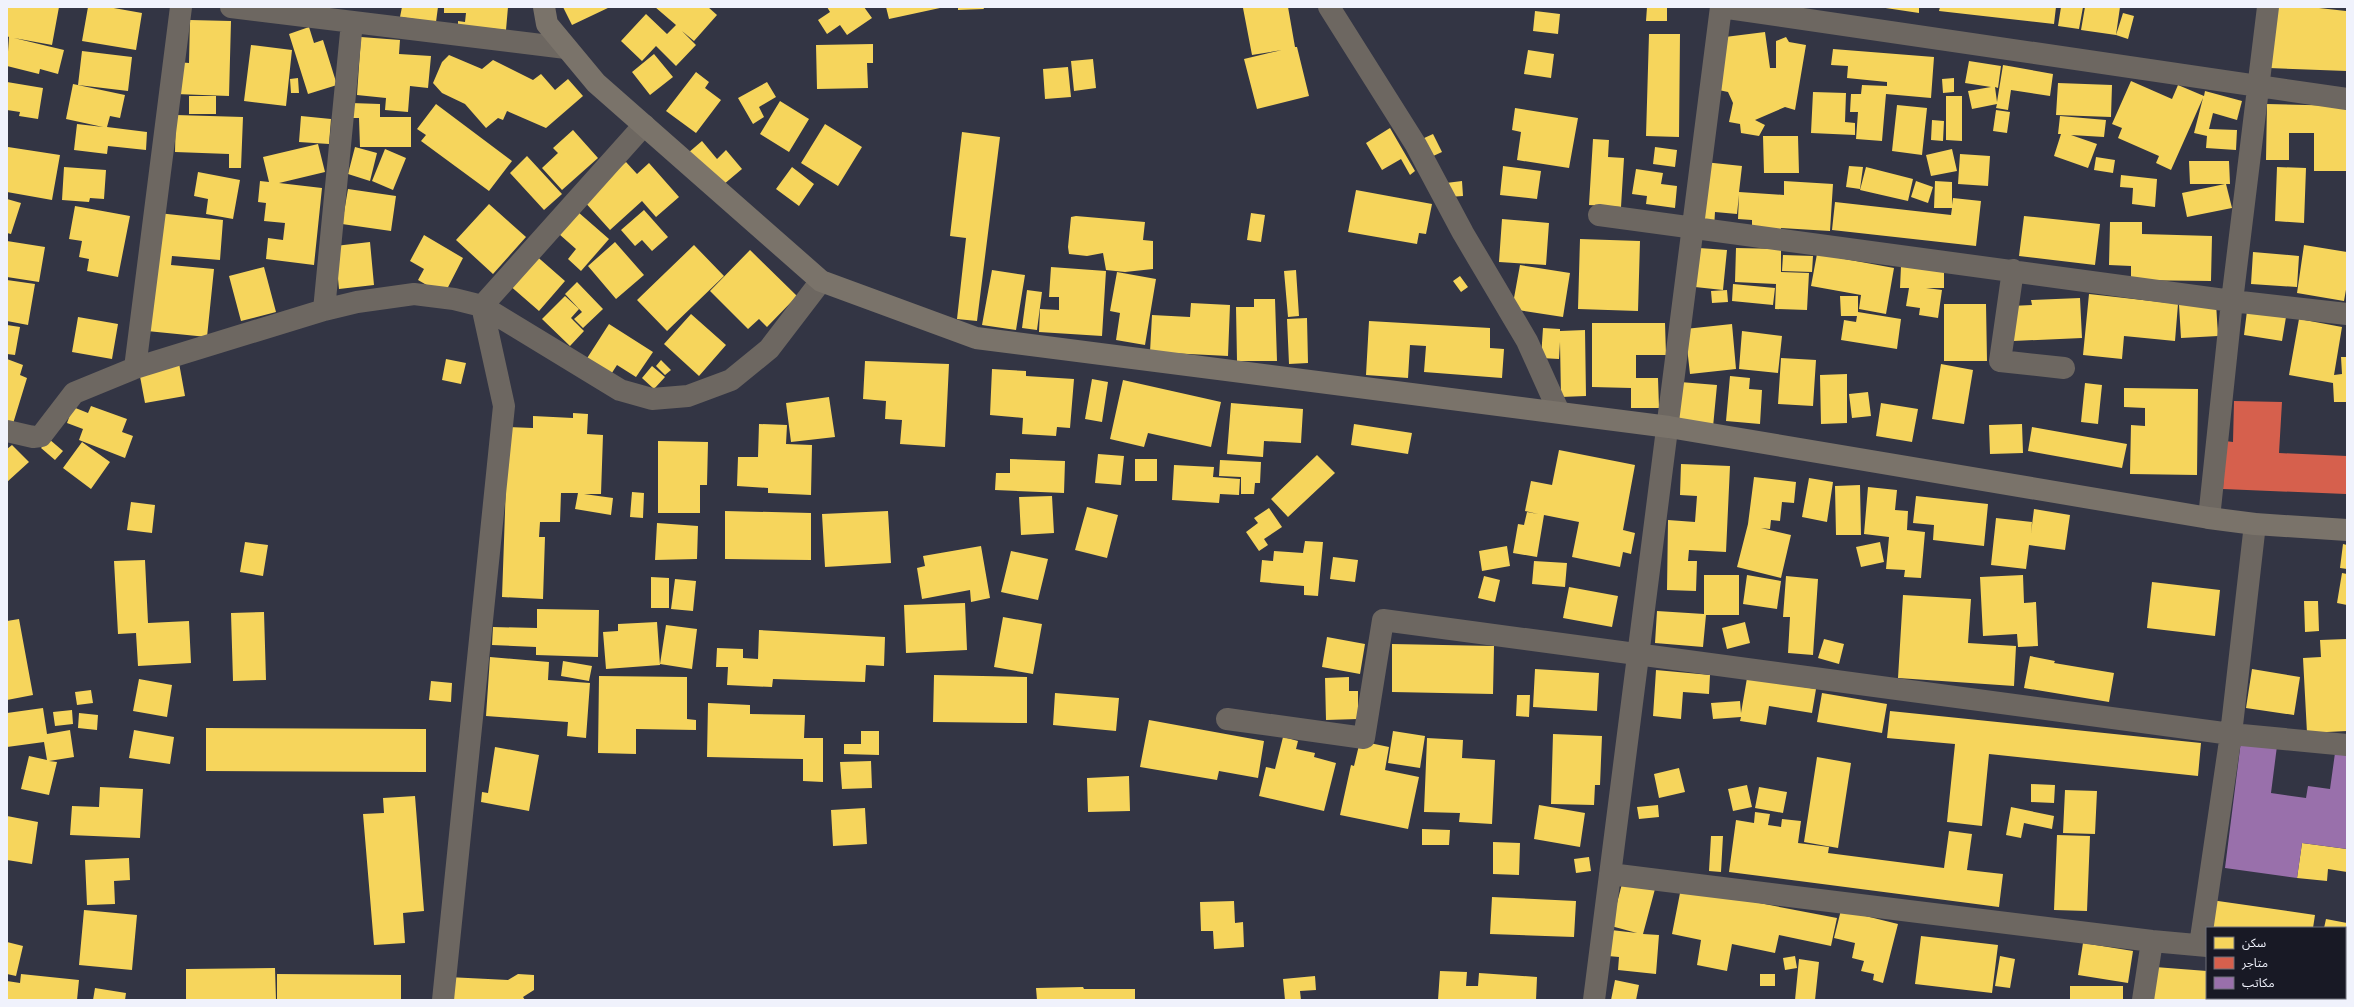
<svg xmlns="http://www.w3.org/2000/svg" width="2354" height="1007" font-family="'Open Sans','Noto Sans Arabic',sans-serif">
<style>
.homes{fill:#f6d55c}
.shops{fill:#d6604d}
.offices{fill:#9970ab}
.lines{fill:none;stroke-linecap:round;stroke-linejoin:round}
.street{stroke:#6d6761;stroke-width:22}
.secondary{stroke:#7a736a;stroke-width:22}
</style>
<rect width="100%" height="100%" fill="#333544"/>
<path class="homes" d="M8,7H59L52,45L14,38L64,50L58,74L40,69L39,74L7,66L9,37L7,36Z
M88,7H108L142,13L136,50L82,41Z
M402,7H438L436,22L400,17Z
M444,7H466V12V7H508L506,30L458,25V21L465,22L466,13H444Z
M563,7H610L572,25Z
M655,7H708L717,15L694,41L682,31L696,45L676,66L656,46L642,61L621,41L646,14L667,34L676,25Z
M827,7H864L872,18L847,35L840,25L827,34L818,20L830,12Z
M886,7H940V8L889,19Z
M958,7H983L984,9L958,10Z
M1288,7L1295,47H1297L1309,96L1257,109L1244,59L1282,50L1252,55L1243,8Z
M1647,7H1667V21H1646Z
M1879,7H1919V13Z
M1940,7H2056L2054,24L1939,11Z
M2061,7H2083L2079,29L2058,26Z
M2085,7H2120L2116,35L2081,30Z
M2273,7H2310L2346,11L2347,71L2269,68Z
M1535,11L1560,14L1558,34L1533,31Z
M2123,13L2134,16L2128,39L2116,35Z
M190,20L231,21L229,96L176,94L177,62L189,63Z
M309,27L314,43L323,40L337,85L308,94L289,34Z
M1765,32L1770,68H1776V41L1786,37L1789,42L1806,45L1795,110L1785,107L1755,120L1765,125L1759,136L1741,133L1740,124L1729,122L1733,103L1728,92L1714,89L1725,37Z
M1649,34H1680L1679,137L1646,136Z
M361,37L400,40L399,54L431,56L428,88L410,86L408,112L385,110L386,98L357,95Z
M873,44V63H867L868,88L817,89L816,45Z
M251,45L292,50L286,106L244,101Z
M1833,49L1934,57L1931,98L1886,94L1882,141L1856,139L1858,112H1850L1851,94H1861L1862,85L1887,86V82L1847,78L1848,66L1831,65Z
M1528,50L1554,54L1551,78L1524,74Z
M82,51L132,57L128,91L78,85Z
M654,54L673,77L650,95L632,72Z
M449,55L482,69L493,60L533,80L541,74L555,90L568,79L583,96L546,128L507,111L503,120L498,118L486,128L465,104L442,93L433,83L442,62Z
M1093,59L1096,88L1074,91L1071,61Z
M1969,61L2001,66L1998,88L1995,87L1997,102L2003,65L2053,74L2050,96L2011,90L2008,110L1996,108L1997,104L1972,109L1968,91L1991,87L1965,83Z
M1068,67L1071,97L1045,99L1043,69Z
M696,72L709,82L705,88L721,100L696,133L666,111Z
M298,78L299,93H291L290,79Z
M1954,78V92L1943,93L1942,79Z
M2131,81L2172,99L2178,85L2204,96L2205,91L2242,101L2237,120L2213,113L2209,129L2237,130L2236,150L2206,148L2207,136L2194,133L2203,98L2171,170L2156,163L2159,156L2118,138L2122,128L2112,124Z
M7,82L43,88L38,119L19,116L20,112L7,110Z
M767,82L776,97L759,107L764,117L753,124L738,98Z
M2058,83L2112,85L2111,117L2056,115Z
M73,84L125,95L120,118L110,116L107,127L147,132L146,150L108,146L107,154L74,150L77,124L103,127L66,119Z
M1813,92L1846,93L1845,122L1855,123V135L1811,133Z
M189,96H216V114H189Z
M1946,96H1962V141L1946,140Z
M780,101L809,119L789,152L760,134Z
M351,103L380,104V117H411V147H360L359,118H351Z
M436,104L512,161L489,191L421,141L426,135L417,129Z
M2267,104L2346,106L2347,171H2314V133H2289V160H2266Z
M1897,105L1927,108L1922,155L1892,151Z
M1515,108L1578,118L1569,168L1517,160L1521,132L1512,130Z
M1996,110L2010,112L2007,133L1993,131Z
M176,115L243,117L241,168H229V154L175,152Z
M301,116L331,119L329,144L299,142Z
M2060,116L2106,120L2104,137L2071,135L2097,144L2088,168L2054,156L2061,134H2058Z
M1932,120L1944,121L1943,141L1931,140Z
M825,124L862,147L838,186L801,163Z
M1390,128L1415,171L1410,175L1401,159L1382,170L1366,143Z
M573,130L598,158L562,190L542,168L558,153L553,148Z
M962,132L1000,137L977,321L957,319L966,238L950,236Z
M1433,134L1442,152L1431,157L1422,139Z
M1763,136H1798L1799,173H1764Z
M1593,139L1609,140L1608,157L1624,158L1621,207L1589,205Z
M702,141L717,159L726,150L742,169L711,195L681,159Z
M318,144L325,172L279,183L322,188L314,265L266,259L268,238L283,240L285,223L264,221L266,203L258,202L260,181L269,182L263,157Z
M8,147L60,155L52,200L7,192Z
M355,147L377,153L370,181L348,174Z
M1655,147L1677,150L1675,167L1653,164Z
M385,149L406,158L393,190L372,181Z
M1952,149L1957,171L1931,176L1926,155Z
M1960,154L1990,156L1988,186L1958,184Z
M527,156L562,194L544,210L510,173Z
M2096,157L2115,160L2113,173L2094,170Z
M2189,161H2229L2230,184H2226L2232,208L2187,217L2182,193L2225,184H2190Z
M626,162L637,174L649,163L679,197L656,217L642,201L610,230L583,200Z
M1704,162L1742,166L1739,192L1784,195V181L1833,184L1830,231L1781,228V235L1752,233V220L1738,219L1739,195L1737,214L1715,212L1714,228L1697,227Z
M1503,166L1541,171L1537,199L1500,195Z
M1849,166L1863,167L1860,189L1846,187Z
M64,167L106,170L104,199L90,198L89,202L62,200Z
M792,167L814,184L799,206L776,189Z
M1866,167L1913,179L1908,201L1860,190Z
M2277,167L2306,168L2304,223L2275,221Z
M1636,169L1663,173L1661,184L1677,186L1675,208L1646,204L1647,196L1632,194Z
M198,172L240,180L233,219L206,214L208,199L194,196Z
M2121,175L2157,179L2155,207L2132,204L2133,188L2120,187Z
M1462,181L1463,196L1448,197L1446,183Z
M1916,181L1933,187L1928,203L1911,197Z
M1935,181L1952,182V205L1953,198L1981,201L1976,246L1832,230L1835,202L1951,215L1952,208H1934Z
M348,189L396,196L391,231L342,224Z
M1356,190L1432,204L1426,234L1419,233L1417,244L1348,232Z
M7,199L21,203L11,234L7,233Z
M489,204L526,237L493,274L456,240Z
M75,206L130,216L118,277L87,271L89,259L79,257L82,241L69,239Z
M644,210L668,237L652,251L642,240L635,246L621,230Z
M578,212L609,239L581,271L568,259L576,249L559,234Z
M158,213L223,220L220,260L172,256L171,265L214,269L207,337L147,331Z
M1251,213L1265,215L1261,242L1247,240Z
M1076,216L1145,222L1143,240L1153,241V269L1125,272L1106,270L1103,253L1087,256L1069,254L1068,247L1071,217Z
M2024,216L2100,224L2095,265L2019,256Z
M1502,219L1549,223L1546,265L1499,262Z
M2110,222H2142V234L2212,236L2211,281L2131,280V266L2109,265Z
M424,235L463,258L444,295L418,280L424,269L410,261Z
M1580,239L1640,241L1638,311L1578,309Z
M7,241L45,247L39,282L7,277Z
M370,242L374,285L339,289L335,246Z
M615,242L644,275L616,299L588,266Z
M694,245L724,276L667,331L637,300Z
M2304,245L2347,252V284L2344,301L2297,293Z
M1699,248L1727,250L1723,290L1695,287Z
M1736,248L1781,249V272L1809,273L1807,310L1775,309L1776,284L1735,282Z
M750,250L797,296L767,327L759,319L748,329L710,291Z
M2253,252L2299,256L2297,287L2251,284Z
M533,253L565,281L539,311L507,283Z
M1817,254L1894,268L1886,314L1859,309L1861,295L1811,286Z
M1783,255L1813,256L1812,272L1782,271Z
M1520,265L1570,273L1563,317L1512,309Z
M1901,266L1944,267V288H1926L1942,290L1938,318L1919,315L1920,308L1906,306L1909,288H1900Z
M264,267L276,312L241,321L229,276Z
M1051,267L1106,271L1102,336L1039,332L1040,309L1059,310V297H1049Z
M992,270L1025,275L1016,330L982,325Z
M1296,270L1299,316L1288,317L1284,271Z
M1117,272L1156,279L1145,345L1116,340L1120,313L1110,311Z
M1460,276L1468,287L1461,292L1453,281Z
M7,280L35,284L28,325L7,321Z
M577,282L603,309L583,328L574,319L582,312L565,294Z
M1733,284L1775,288L1773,305L1732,301Z
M1027,290L1042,292L1037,330L1022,328Z
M1727,290L1728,302L1712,303L1711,291Z
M2089,294L2178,304L2175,341L2124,336L2122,359L2083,355Z
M565,296L579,309L571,318L584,331L570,346L542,319Z
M1840,296H1858V312L1901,319L1897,349L1841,340L1844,320L1856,322L1857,316H1841Z
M2080,298L2082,338L2013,341L2011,306L2032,305L2031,300Z
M1254,299H1275L1277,361H1237L1236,307H1254Z
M1191,303L1230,305L1228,356L1150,352L1152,315L1190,317Z
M2216,303L2218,336L2181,338L2179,305Z
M1944,304H1986L1987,361H1944Z
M2247,311L2286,317L2282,341L2244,335Z
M691,314L726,345L699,376L664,344Z
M78,317L118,324L112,359L72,352Z
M1307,318L1308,363L1289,364L1287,319Z
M2299,319L2342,327L2334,375L2342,374L2341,357H2347V402H2334L2333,383L2289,375Z
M1369,321L1490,328V348L1504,349L1502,378L1424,372L1426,346L1410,345L1408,378L1366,375Z
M1592,323H1665L1666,355H1636V378H1658L1659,408H1631V388L1592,387Z
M609,324L653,352L636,377L617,365L608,379L584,363Z
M1732,324L1736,369L1690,374L1685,329Z
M7,325L20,327L15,355L7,354Z
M1543,328L1560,329V331L1585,330L1586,396L1561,397L1560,342L1559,359L1541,358Z
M1742,331L1782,336L1778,373L1739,369Z
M1781,358L1816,360L1813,406L1778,404Z
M7,359L23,365L20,375L27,378L12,427L7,426Z
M446,359L466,363L461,384L442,380Z
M661,360L671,370L665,375L656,366Z
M865,361L949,364L945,447L900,444L902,420L885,419L886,401L863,399Z
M179,363L185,396L145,403L139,371Z
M1941,364L1973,370L1964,424L1932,419Z
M652,366L665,377L654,389L642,378Z
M992,369L1026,371V376L1074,379L1070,428L1057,427L1056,436L1022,434L1023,418L990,415Z
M1847,374V423L1821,424L1820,375Z
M1730,376L1750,378L1749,389L1762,390L1760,424L1726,421Z
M1092,379L1108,382L1102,422L1085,419Z
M1123,380L1221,402L1211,447L1148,433L1144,447L1110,439Z
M1680,382L1717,385L1713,427L1677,424Z
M2085,383L2102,385L2098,424L2081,422Z
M2124,388L2198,389L2197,475L2130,474L2131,425L2145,426V408L2124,407Z
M1868,392L1871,416L1852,418L1849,394Z
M829,397L835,437L791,442L786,403Z
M1231,403L1303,409L1301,443L1264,441L1263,457L1227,454Z
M1881,403L1918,409L1912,442L1876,436Z
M91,406L127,419L122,432L133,436L125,458L79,440L83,429L67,423L73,407L88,413Z
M573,413L588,414L587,434L603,435L601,494H584L613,498L611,515L575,509L578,493H561L560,522H540L539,537H545L543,599L502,597L508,427L533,428V416L573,418Z
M759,424L787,425L786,444L812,445L811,495L768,493V488L737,486L738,457H758Z
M1354,424L1412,433L1408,454L1351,445Z
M2022,424L2023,453L1990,454L1989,425Z
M2032,427L2127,444L2122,468L2028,451Z
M49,439L63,451L55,460L41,448Z
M658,441L708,442L707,485H700V513H658Z
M82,442L110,462L91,489L63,468Z
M12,445L29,462L7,482V449Z
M1559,450L1635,465L1623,530L1635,533L1631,554L1623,552L1620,567L1572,557L1579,522L1544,515L1537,557L1513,553L1518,524L1524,525L1527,512L1538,514L1525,511L1531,481L1552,485Z
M1098,454L1124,456L1121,485L1095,483Z
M1317,455L1335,473L1288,517L1271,499Z
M1010,459L1065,461L1064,493L995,490L996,473H1010Z
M1135,459H1157V481H1135Z
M1220,460L1261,462L1260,483H1255L1254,494H1241V477L1219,476Z
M1681,464L1730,466L1726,552L1689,550L1688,561H1697L1696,591L1667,590L1668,520L1695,522L1697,496L1680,495Z
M1174,465L1214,467L1213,477L1240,479L1239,495L1220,494L1219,503L1172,500Z
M1754,477L1796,482L1794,503L1782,502L1780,521L1771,520L1770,529L1761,528L1791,535L1781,578L1737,567L1748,524Z
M1809,478L1833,482L1827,522L1802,517Z
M1860,485L1861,535H1836L1835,486Z
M1868,487L1897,490L1895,510L1908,511L1907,530L1925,532L1921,578L1904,577L1905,570L1886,569L1889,537L1864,534Z
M632,492L644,493L643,518L630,517Z
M1052,496L1054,533L1021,535L1019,497Z
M1916,496L1988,504L1984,546L1933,540L1934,525L1913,523Z
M131,502L155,505L152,533L127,530Z
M1087,507L1118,515L1107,558L1075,550Z
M1269,508L1282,527L1264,539L1268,545L1259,551L1246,532L1258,523L1254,518Z
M2034,509L2070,515L2065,550L2029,545L2026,569L1991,565L1996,518L2032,522L2031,533Z
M725,511L811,513V560L725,559Z
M888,511L891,563L825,567L822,514Z
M657,523L698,526L697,559L655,560Z
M1305,541L1323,542L1318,596L1304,595V586L1260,582L1262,560L1273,561L1274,551L1303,553Z
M245,542L268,545L263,576L240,572Z
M1880,542L1884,562L1861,567L1856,547Z
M2343,544L2347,545V569L2340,568Z
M981,546L990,598L971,602L970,590L922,599L917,568L925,566L923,556Z
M1507,546L1510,566L1482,571L1479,551Z
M1011,551L1048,559L1038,600L1001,592Z
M1333,557L1358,560L1355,582L1330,579Z
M145,560L148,623L189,621L191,663L138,666L136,633L118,634L114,561Z
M1534,561L1567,563L1565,587L1532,584Z
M2342,573L2347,574V605L2337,603Z
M1704,575H1739V615H1706L1703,647L1655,643L1657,611L1704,614Z
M1747,575L1781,581L1777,609L1743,604Z
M2023,575L2024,603L2036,602L2038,646L2018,647L2017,634L1983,636L1980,577Z
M1484,576L1500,580L1495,602L1478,598Z
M1786,576L1818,579L1813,655L1788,653L1790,617H1783Z
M651,577L669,578V608H651Z
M675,579L696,581L693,611L671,609Z
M2152,582L2220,590L2215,636L2147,628Z
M1569,587L1618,596L1612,627L1563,618Z
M1903,595L1971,599L1968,643L2016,646L2014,686L1898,678Z
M2304,601H2318L2319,631L2305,632Z
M965,603L967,650L906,653L904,605Z
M537,609L599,610L598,657L536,655V647L492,645L493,627L537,628Z
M264,612L266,680L233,681L231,613Z
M1003,617L1042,624L1033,674L994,667Z
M19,619L33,695L7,700V621Z
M657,622L660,665L606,669L603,632L618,631V624Z
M1745,622L1750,643L1727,649L1722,628Z
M666,625L697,629L692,669L660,664Z
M759,630L885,637L884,666L866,665L865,682L773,679L772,687L727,685L728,667H716L717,648L743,649V658L758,659Z
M1327,637L1365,644L1360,674L1322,667Z
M1824,639L1844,644L1839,664L1818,658Z
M2347,639V731L2307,733L2303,658L2321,657L2320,640Z
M1392,644L1494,646L1493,694L1392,692Z
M2030,656L2055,661L2054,663L2114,673L2109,702L2024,688Z
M490,657L549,662L548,680L590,683L586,738L567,736L568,722L486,716Z
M563,661L592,666L589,681L561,676Z
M1535,669L1599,673L1597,711L1533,707Z
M2252,669L2300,677L2294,715L2246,708Z
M1656,670L1710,675L1709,694L1683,692L1681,719L1653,716Z
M934,675L1027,677V723L933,722Z
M599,676L687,677V719L696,720V730L636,729V754L598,753Z
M1349,677V691H1358V719L1326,720L1325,678Z
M1747,678L1816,689L1812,713L1769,706L1766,725L1740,721L1741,717L1713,719L1711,703L1740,701L1741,713Z
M139,679L172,685L167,717L133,711Z
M431,681L452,683L451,702L429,700Z
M91,690L93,703L77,705L75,692Z
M1055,693L1119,698L1116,731L1053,725Z
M1822,693L1887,704L1882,733L1817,722Z
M1517,695H1530L1529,717L1516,716Z
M708,703L750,705V714L805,715L804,738H823V782L803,781V759L707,757Z
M43,708L47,734L70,730L74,757L49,761L57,762L49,795L21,789L29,756L47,760L44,742L7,747V713Z
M72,710L73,724L55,726L53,712Z
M1890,711L2201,743L2198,776L1989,754L1982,826L1947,822L1955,744L1887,738Z
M79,713L98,715L97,730L78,728Z
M1149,720L1264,741L1258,778L1219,771L1217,780L1140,767Z
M206,728L426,729V772L206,771Z
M134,730L174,737L170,764L129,758Z
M861,731H879V755L844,754V744H861Z
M1393,731L1425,736L1420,768L1388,763Z
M1553,734L1602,736L1600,785H1595L1594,805L1551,804Z
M1283,737L1298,741L1296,749L1315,753L1314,757L1336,763L1324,811L1259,796L1266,767L1275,769Z
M1427,738L1463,740L1462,758L1495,760L1492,824L1459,822L1460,813L1424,812Z
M1360,741L1389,747L1385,770L1419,777L1408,829L1340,815L1351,765L1354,766Z
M495,747L539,755L529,811L481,802L482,792L488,793Z
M1817,757L1851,763L1838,848L1804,842Z
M871,761L872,788L842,789L840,762Z
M1679,768L1685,792L1659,798L1654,774Z
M1129,776L1130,811L1088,812L1087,778Z
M2031,784L2055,785L2054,803L2031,802Z
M1747,785L1752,807L1733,811L1728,789Z
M100,787L143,789L140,838L70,835L72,806L99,807Z
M1759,787L1787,792L1783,813L1755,808Z
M2065,790L2097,791L2095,834L2063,833Z
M415,796L424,911L403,913L405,943L374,945L363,814L384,813L383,798Z
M1539,805L1585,813L1580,847L1534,839Z
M1658,805L1659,817L1639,819L1637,807Z
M2011,807L2054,816L2052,829L2024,823L2021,838L2006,835Z
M865,808L867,844L833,846L831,810Z
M1755,812L1770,814L1768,825L1781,827L1782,819L1801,821L1798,843L1829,847L1828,853L1944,868L1949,831L1972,834L1967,870L2003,874L1999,907L1729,872L1736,820L1754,823Z
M7,816L38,822L32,864L7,860Z
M1422,829L1450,830L1449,845H1422Z
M2057,835L2090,836L2087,911L2054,910Z
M1711,836H1723L1721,872L1709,871Z
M1493,842L1520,843L1519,875L1493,874Z
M2302,843L2347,849V872L2328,869L2327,881L2297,878Z
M1589,857L1591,871L1576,873L1574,859Z
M129,858L130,880L114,881L115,904L87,905L85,860Z
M1623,880L1655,889L1643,934L1659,935L1656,974L1618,970L1619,957L1608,956L1611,930L1637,933L1611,926Z
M1681,888L1837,918L1831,946L1779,935L1775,953L1732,944L1727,971L1697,965L1701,940L1672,934Z
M1492,897L1576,901L1574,937L1490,934Z
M2211,900L2315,915L2313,928H2207Z
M1234,901L1235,923L1243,922L1244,947L1214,949L1213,931H1201L1200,902Z
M84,910L137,915L132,970L79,965Z
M1841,910L1898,924L1883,983L1873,980L1874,974L1861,971L1864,961L1852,958L1855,943L1834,938Z
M2326,919L2347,923V952H2345V928H2324Z
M1921,936L1998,945L1992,993L1915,984Z
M7,942L23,946L16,976L7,974Z
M2083,943L2133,951L2128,983L2078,975Z
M1795,956L1797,968L1785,970L1783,958Z
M2000,956L2015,959L2010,988L1995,986Z
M1799,959L1819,962L1815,1000H1795Z
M2155,967L2207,971V998H2225V1000H2153Z
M275,968L276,1000H186V969Z
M1440,971L1467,972L1466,986H1478L1479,973L1537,977L1536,1000H1438Z
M21,974L79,980L77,1000H7V981L20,983Z
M277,974L401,975V1000H277Z
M518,974L534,975V990L523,997L525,1000H447L448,977L508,980Z
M1760,974H1775V986H1760Z
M1315,976L1316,990L1300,991L1301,1000H1285L1283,979Z
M2345,979H2347V1000H2229V998H2345Z
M1615,980L1639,985L1636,1000H1611Z
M2070,986H2123V1000H2070Z
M1083,987L1084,989H1135V1000H1037L1036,988Z
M95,988L126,993L125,1000H93Z"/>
<path class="shops" d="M2234,401L2282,402L2279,453L2347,456L2346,494L2223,489L2225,441L2233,442Z"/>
<path class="offices" d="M2241,741L2277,746L2271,793L2306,798L2308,786L2330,789L2335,753L2347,754V849L2302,843L2297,878L2225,868Z"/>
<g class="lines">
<path class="street" d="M231,7L566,48
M1329,7L1416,145L1463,233L1527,341L1559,412
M1721,7L2347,99
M1599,215L2232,301L2347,314
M2013,270L2000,361L2064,368
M324,310L352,22
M135,368L181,7
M7,431L33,437L41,436L74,393L135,368L324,310L357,302L414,294L454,299L482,306L620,390L652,399L688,396L731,380L769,349L821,281
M2209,518L2232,301L2268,7
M1227,719L1364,738L1383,620L2231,734L2347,745
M1610,874L2152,941L2207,946
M2200,945L2231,734L2255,524
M2345,963H2347
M443,1000L504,406L482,306L644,125
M1594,1000L1721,7
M2143,1000L2152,941"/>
<path class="secondary" d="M544,7L547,24L596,83L821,281L976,338L1669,427L2209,518L2255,524L2347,530"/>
</g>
<rect width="2354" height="1007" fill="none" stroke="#f0f2fc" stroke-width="16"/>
<rect x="2206" y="927" width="140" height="72" fill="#181925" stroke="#6e707b"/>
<rect x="2214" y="937" width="20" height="12" fill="#f6d55c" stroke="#6e707b"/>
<text x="2242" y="947" font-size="12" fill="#f0f2fc">سكن</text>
<rect x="2214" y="957" width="20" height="12" fill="#d6604d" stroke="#6e707b"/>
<text x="2242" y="967" font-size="12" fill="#f0f2fc">متاجر</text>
<rect x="2214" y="977" width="20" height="12" fill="#9970ab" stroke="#6e707b"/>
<text x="2242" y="987" font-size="12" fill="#f0f2fc">مكاتب</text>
</svg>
